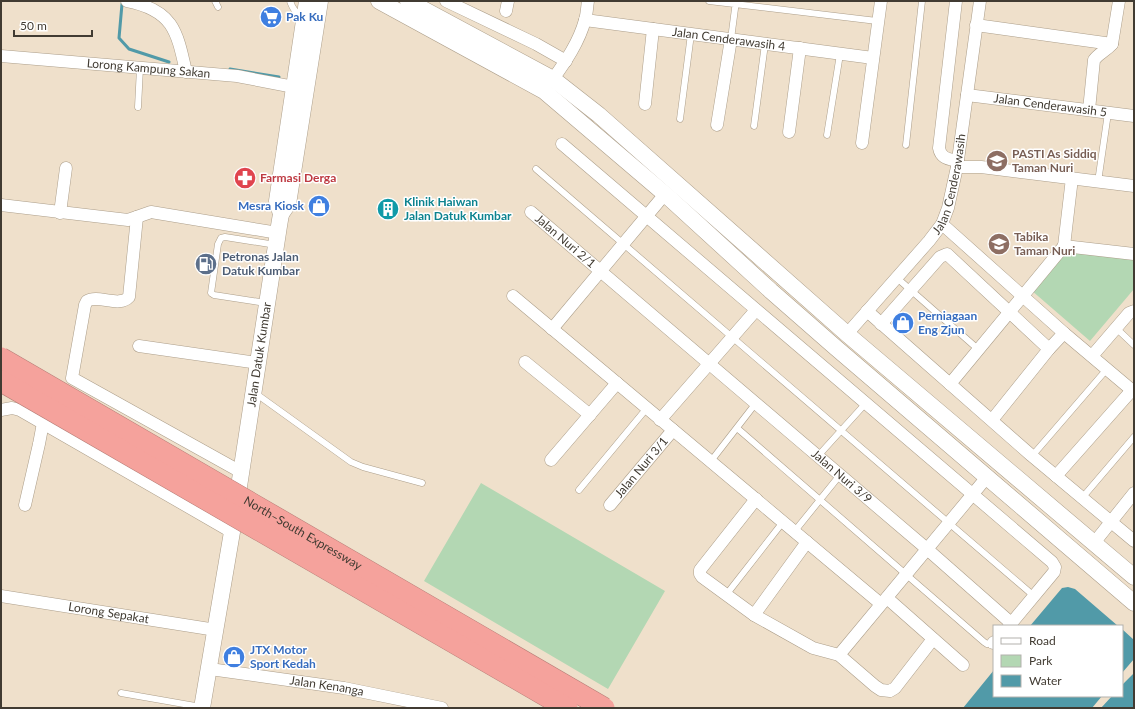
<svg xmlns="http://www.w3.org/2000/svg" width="1135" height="709" font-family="Lato,sans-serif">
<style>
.green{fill:#b3d7b3}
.water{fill:#519aa8}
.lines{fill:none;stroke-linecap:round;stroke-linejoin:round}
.stream{stroke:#519aa8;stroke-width:3}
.service-casing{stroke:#ac9e8a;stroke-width:7}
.minor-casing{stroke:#ac9e8a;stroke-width:13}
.secondary-casing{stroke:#ac9e8a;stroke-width:17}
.service{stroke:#fff;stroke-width:6}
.minor{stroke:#fff;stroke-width:12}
.secondary{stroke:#fff;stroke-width:16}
.motorway-bridge-casing{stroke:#b67e77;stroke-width:22;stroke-linecap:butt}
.motorway-bridge{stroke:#f5a29c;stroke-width:21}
.labels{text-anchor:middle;stroke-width:3;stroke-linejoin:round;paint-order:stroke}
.shop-label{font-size:12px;font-weight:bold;fill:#366cbe;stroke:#fff;text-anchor:start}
.street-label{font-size:12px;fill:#413b32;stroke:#fff}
.education-label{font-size:12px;font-weight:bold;fill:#785e54;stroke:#fff;text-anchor:start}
.health-label{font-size:12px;font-weight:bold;fill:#be3a42;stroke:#fff;text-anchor:start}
.culture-label{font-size:12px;font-weight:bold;fill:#0d838f;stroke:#fff;text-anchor:start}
.service-label{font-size:12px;font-weight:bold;fill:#4e5e75;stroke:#fff;text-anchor:start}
</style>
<rect width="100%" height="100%" fill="#efe0cb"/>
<path class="green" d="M1063,252L1134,258V289L1090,341L1031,290Z
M481,483L665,591L608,689L424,581Z"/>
<path class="water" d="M1068,587L1075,589L1118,626H1030L1062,588Z
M1122,629L1134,640V659L1122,673Z
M994,670V696H1102L1092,708H963Z
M1134,673V708H1101L1112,696H1122V685Z"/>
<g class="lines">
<path class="stream" d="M122,4L119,38L129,49L169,62
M230,69L279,77"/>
<g class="service-casing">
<path id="service" d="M215,1L218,7
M290,1C293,10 296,13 304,16
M709,1L877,21
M731,39L736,1
M138,107L140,68
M680,119L691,34
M754,126L765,44
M827,135L840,54
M906,145L922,1
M536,169L1034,596
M1098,182L1108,113
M897,278L979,350
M266,303L214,295L211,293L218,244L221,238L225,237L276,245
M1116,328L1134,345
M255,393L351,462L363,467L422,483
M737,428L984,642L987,644L993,643
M818,456L866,403
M1032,456L1107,369
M711,461L756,403
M579,490L647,408
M1082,498L1134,437
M794,532L840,475
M726,595L783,522
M121,693L201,707"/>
</g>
<g class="minor-casing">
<g id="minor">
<path d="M127,1C173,10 177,31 186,72"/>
<path d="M446,1L536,44L566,61"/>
<path d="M956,1L939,148C941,159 949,159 958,161"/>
<path d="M506,11L508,1"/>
<path id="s1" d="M585,20C681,33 777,46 873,58"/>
<path d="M976,25L1112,44"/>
<path id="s2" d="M1,56L237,76L294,87"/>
<path d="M553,79C566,61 579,42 585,20C587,14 587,7 588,1"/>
<path id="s3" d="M967,95L1134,116"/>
<path d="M645,104L653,29"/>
<path d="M1089,110L1094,60C1099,53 1106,51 1112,44L1119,1"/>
<path d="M717,125L731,39"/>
<path d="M789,132L800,48"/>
<path d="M862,143L881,1"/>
<path d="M562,144L1052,562L1055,567L1054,572L1009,626"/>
<path d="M957,167H981L1134,186"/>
<path d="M1,205L128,220L151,212L278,233"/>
<path id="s4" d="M531,212L927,549L1011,623"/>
<path d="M60,213L66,168"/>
<path d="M137,217L129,297C119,308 98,294 87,301L85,305L72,378L241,472"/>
<path d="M942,224L1064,333L1134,392"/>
<path d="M1064,246L1134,254"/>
<path d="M1064,246L1072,178"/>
<path d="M513,296L881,604"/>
<path d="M867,311L1032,456L1134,541"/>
<path d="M881,324L940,257L947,254L1049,349"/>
<path d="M552,329L665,194"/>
<path id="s5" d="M847,334L929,241L942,224L948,208L957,167L980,1"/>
<path d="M139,346L258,363"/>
<path d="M1092,356L1129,313L1134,311"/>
<path d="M525,362L590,415"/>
<path d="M950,384L1064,246"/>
<path d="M1,410L12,408L20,410L232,532"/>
<path d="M660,420L756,310"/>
<path d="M992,420L1049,349L1064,333"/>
<path d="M551,460L617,383"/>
<path d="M1056,476L1132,390"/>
<path d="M756,499L700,570V574L702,577L754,615L813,648L839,655L875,686L881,690L890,691L895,688L933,639"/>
<path d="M25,505L39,444L43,423"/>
<path id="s6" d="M610,505L673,430"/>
<path d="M1094,543L1134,493"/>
<path id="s7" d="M1,596L216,630"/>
<path d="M887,598L963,665"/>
<path d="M754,615L807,542"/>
<path d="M993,643L994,642"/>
<path d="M839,655L987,477"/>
<path id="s8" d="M210,669L344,688L442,708"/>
</g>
</g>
<g class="secondary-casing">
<g id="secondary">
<path d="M379,1L544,91L665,194L771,291L835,347L1134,603"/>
<path d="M408,1L553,79L599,115L847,334L1134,577"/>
<path d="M281,214L288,204L320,1"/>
<path id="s9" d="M202,708L232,532L279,226L281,214L277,201L307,1"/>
</g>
</g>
<use href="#service" class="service"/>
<use href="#minor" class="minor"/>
<use href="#secondary" class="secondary"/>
<g class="motorway-bridge-casing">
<g id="motorway-bridge">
<path id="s10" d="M1,358L604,708"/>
<path d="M1,381L567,708"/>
</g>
</g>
<use href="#motorway-bridge" class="motorway-bridge"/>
</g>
<defs>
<g id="supermarket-disc" transform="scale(1.15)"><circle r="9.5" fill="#3f7fe0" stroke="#fff"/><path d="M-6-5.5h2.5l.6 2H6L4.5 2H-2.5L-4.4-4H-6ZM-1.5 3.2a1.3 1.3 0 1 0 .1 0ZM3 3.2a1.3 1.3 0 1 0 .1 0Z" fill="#fff"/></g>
<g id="school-disc" transform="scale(1.15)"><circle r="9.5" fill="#8d6e63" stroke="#fff"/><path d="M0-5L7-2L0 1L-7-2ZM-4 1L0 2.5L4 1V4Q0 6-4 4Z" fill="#fff"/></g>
<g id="pharmacy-disc" transform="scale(1.15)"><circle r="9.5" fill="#e0444e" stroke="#fff"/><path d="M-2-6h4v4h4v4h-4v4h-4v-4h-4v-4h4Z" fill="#fff"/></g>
<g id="shop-disc" transform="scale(1.15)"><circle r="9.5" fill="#3f7fe0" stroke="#fff"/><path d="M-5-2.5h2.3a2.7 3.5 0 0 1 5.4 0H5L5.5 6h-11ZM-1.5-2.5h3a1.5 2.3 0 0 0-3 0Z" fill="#fff"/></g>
<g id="building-disc" transform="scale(1.15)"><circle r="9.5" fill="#0f9aa8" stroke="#fff"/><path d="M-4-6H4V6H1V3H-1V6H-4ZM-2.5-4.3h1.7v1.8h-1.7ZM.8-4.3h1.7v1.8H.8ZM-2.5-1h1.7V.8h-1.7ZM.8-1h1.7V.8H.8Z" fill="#fff"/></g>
<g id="fuel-disc" transform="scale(1.15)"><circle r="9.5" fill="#5c6f8a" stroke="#fff"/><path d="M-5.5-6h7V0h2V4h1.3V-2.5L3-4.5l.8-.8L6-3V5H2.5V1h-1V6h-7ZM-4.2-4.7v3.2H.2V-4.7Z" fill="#fff"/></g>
</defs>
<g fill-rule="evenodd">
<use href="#supermarket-disc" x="271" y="17"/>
<use href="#school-disc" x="997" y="161"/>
<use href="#pharmacy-disc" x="245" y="178"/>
<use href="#shop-disc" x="319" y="206"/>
<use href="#building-disc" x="388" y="209"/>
<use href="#school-disc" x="999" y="244"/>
<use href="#fuel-disc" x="206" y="264"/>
<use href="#shop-disc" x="903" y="323"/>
<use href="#shop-disc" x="234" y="657"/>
</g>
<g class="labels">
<g class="shop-label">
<text x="286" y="21">Pak Ku</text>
<text x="304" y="210" text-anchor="end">Mesra Kiosk</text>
<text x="918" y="320">Perniagaan<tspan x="918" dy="14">Eng Zjun</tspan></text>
<text x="250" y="654">JTX Motor<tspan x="250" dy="14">Sport Kedah</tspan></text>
</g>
<g class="street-label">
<text dy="4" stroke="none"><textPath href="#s1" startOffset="145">Jalan Cenderawasih 4</textPath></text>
<text dy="4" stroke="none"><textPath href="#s2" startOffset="148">Lorong Kampung Sakan</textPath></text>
<text dy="4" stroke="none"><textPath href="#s3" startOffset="84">Jalan Cenderawasih 5</textPath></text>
<text dy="4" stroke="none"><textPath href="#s5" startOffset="186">Jalan Cenderawasih</textPath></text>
<text dy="4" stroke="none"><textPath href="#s4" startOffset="45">Jalan Nuri 2/1</textPath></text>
<text dy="4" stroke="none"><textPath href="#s9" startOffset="358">Jalan Datuk Kumbar</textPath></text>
<text dy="4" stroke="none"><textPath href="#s6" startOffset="49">Jalan Nuri 3/1</textPath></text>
<text dy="4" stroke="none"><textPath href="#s4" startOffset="408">Jalan Nuri 3/9</textPath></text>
<text dy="4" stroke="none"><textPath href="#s10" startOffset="349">North–South Expressway</textPath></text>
<text dy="4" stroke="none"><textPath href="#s7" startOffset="109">Lorong Sepakat</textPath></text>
<text dy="4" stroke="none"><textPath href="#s8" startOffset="118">Jalan Kenanga</textPath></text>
</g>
<g class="education-label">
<text x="1012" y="158">PASTI As Siddiq<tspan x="1012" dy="14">Taman Nuri</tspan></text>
<text x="1014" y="241">Tabika<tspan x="1014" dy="14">Taman Nuri</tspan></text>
</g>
<g class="health-label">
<text x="260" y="182">Farmasi Derga</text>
</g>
<g class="culture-label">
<text x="404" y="206">Klinik Haiwan<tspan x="404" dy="14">Jalan Datuk Kumbar</tspan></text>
</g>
<g class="service-label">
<text x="222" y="261">Petronas Jalan<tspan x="222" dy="14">Datuk Kumbar</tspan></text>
</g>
</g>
<rect width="1135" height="709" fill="none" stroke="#413b32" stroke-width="4"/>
<rect x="993" y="625" width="130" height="72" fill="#ffffff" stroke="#b3b1ad"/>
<rect x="1001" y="638" width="20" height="6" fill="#ffffff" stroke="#b3b1ad"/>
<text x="1029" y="645" font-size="12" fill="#413b32">Road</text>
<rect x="1001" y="655" width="20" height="12" fill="#b3d7b3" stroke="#b3b1ad"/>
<text x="1029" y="665" font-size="12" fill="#413b32">Park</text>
<rect x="1001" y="675" width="20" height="12" fill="#519aa8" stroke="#b3b1ad"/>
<text x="1029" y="685" font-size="12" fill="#413b32">Water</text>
<path d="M14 30v6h78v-6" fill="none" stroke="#413b32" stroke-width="2"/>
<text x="20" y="30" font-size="12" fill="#413b32" stroke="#ffffff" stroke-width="3" paint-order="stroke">50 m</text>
</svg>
